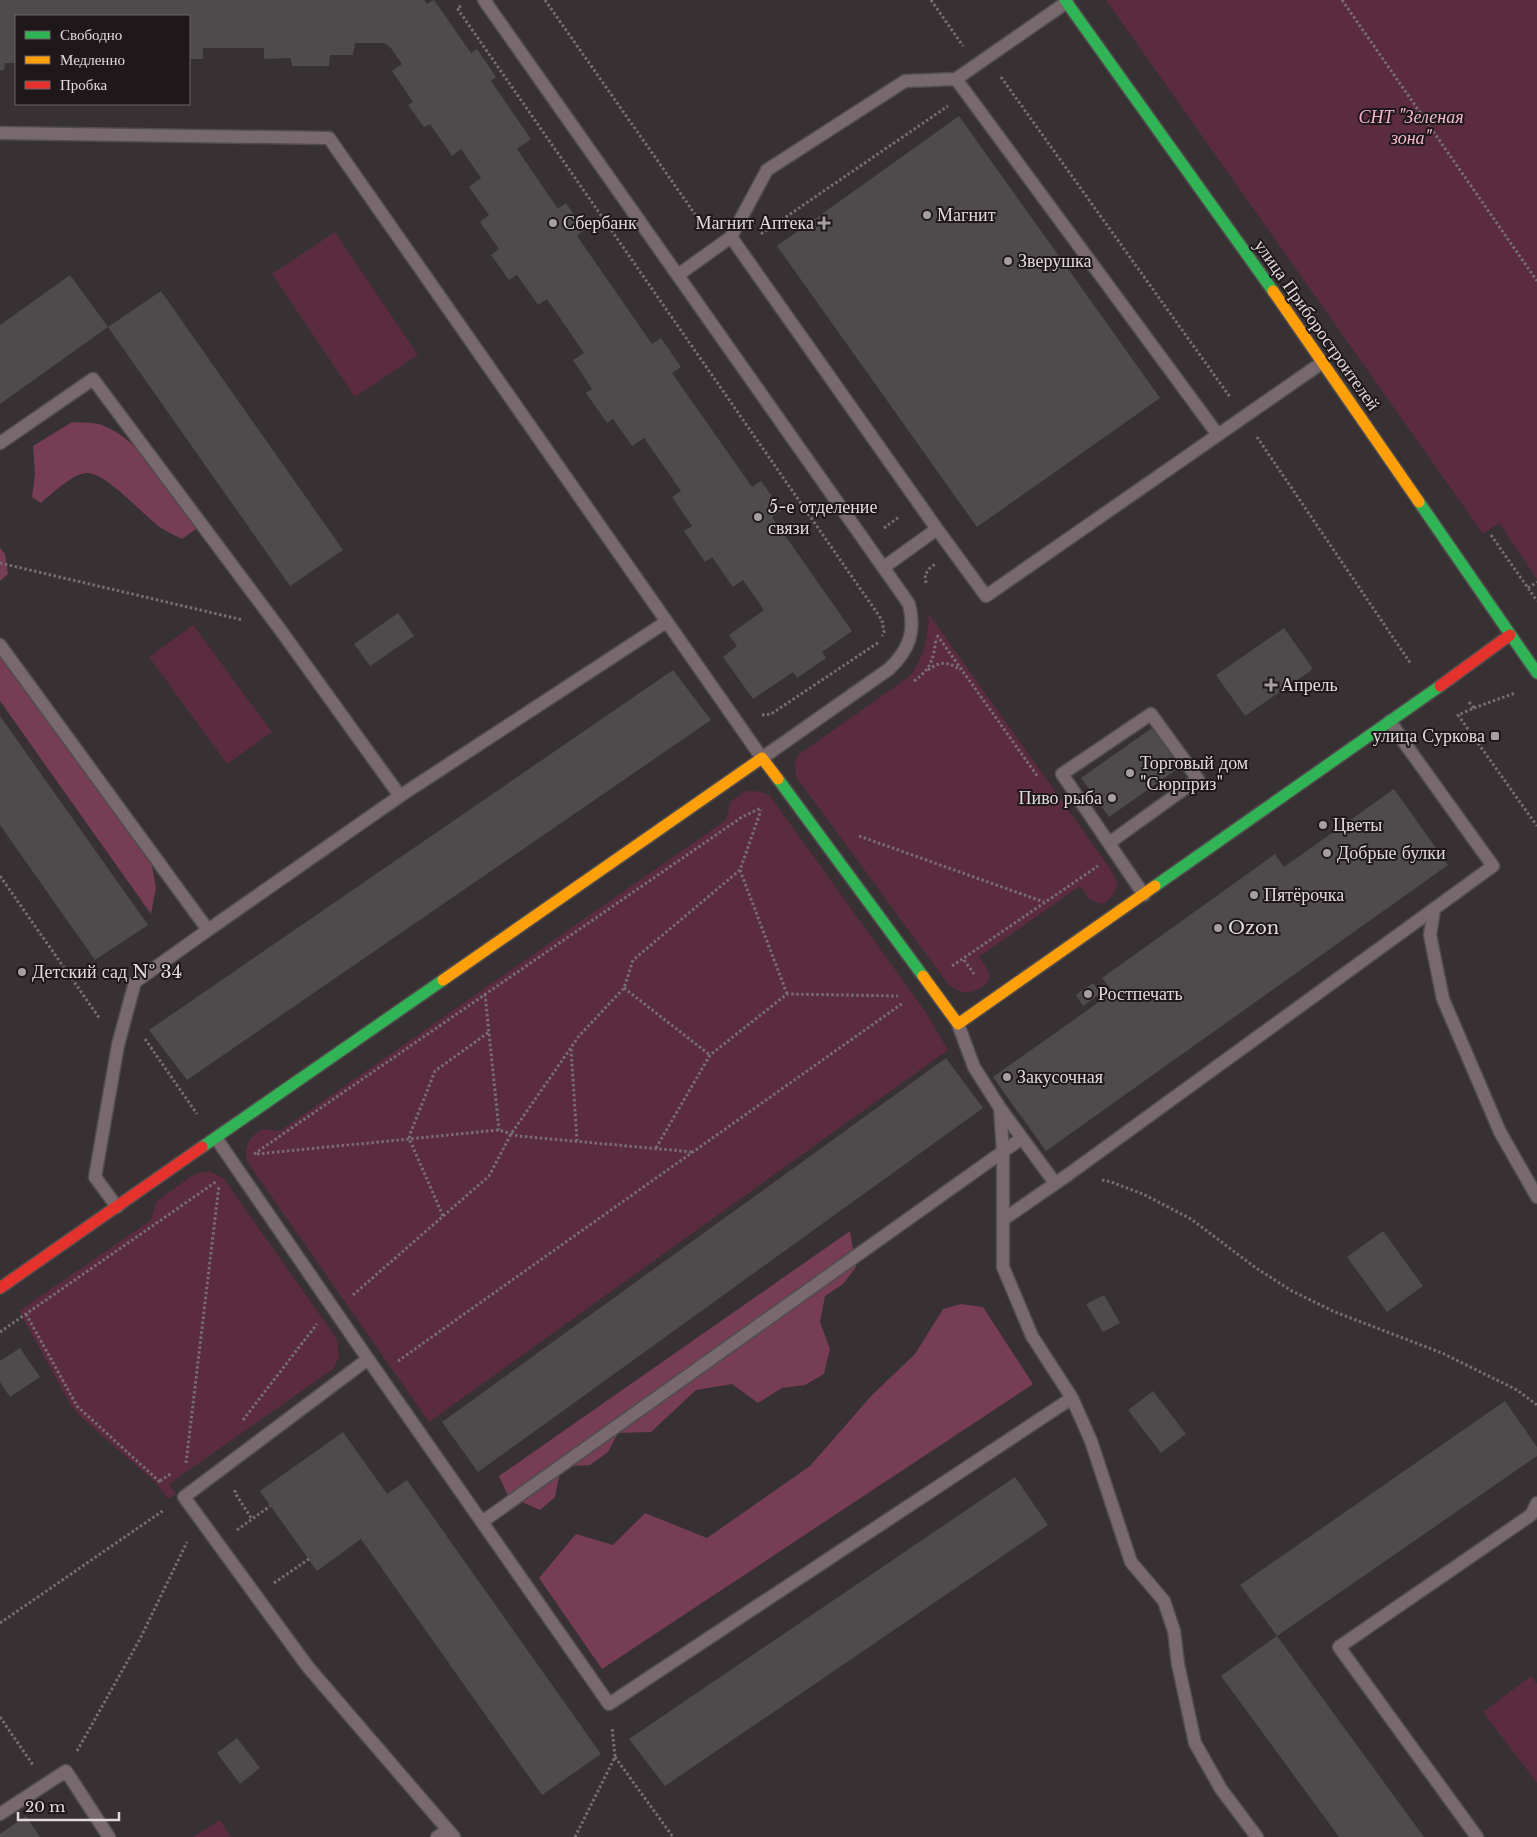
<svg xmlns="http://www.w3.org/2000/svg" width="1537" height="1837" font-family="'Libre Baskerville',serif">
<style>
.green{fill:#5b2b3f}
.forest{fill:#763d55}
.building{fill:#4f4a4c}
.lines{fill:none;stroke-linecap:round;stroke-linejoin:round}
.lane-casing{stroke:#514d4e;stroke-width:15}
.fast-casing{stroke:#514d4e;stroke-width:14}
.slow-casing{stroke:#514d4e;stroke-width:14}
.jam-casing{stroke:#514d4e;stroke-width:14}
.path{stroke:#786d71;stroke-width:3;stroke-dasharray:2.5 2.5;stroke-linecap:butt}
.lane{stroke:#78696e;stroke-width:12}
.fast{stroke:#30b455;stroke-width:11}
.slow{stroke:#ff9f0a;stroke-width:11}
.jam{stroke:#e5322d;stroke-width:11}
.poi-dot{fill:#a69ea1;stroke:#1e181a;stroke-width:2}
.labels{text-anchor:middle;stroke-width:4;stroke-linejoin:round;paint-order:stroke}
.park-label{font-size:18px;font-style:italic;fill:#f4b7cd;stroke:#1e181a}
.poi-label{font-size:18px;fill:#e1d9dc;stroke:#1e181a;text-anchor:start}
.street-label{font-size:18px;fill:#e1d9dc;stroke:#1e181a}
</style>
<rect width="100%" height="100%" fill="#373133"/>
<path class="green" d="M1106,0H1537V579L1499,523L1483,534Z
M335,232L418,355L355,397L272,274Z
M929,614L1111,870L1118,883C1115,893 1112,899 1102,904L1090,900L1080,886L979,957C981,961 986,966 988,970C995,985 974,994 963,992C957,991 952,987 948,984L797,778C794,770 794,763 798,755L910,676C924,657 928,638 929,614Z
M193,625L272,732L227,764L149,657Z
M746,791C755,791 763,791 770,796L927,1014L948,1050L429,1422L248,1163C243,1148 249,1137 262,1129L280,1131L726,820L731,801Z
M205,1172H212L224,1179L337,1339L339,1357L333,1369L169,1484L176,1494L168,1499L157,1484L80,1416L72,1407L19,1311L151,1220L156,1202L194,1174Z
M1531,1676L1537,1684V1783L1483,1712Z
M220,1820L231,1837H193Z"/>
<path class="forest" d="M72,422C81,423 94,422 102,425C140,439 176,495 196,529L182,539C175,535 167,532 161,528C145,517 105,471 86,473C73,474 51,494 41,503L32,497L35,474L33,446Z
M0,548L5,554L8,574L0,581Z
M0,656L37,705L152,866L156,888L151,914L0,701Z
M850,1231L856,1267L843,1284L825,1296L820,1322L830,1349L824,1374L805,1385L782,1388L758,1403L732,1384L696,1390L651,1432L618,1433L608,1452L590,1465L561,1467L555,1497L540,1510L508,1496L499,1476Z
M961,1304L983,1307L1033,1384L602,1669L539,1578L576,1534L613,1545L645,1513L707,1538L810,1466L872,1395L915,1354L943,1309Z"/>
<path class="building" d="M0,0H424L427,4L434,0L471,53L477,49L496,77L491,81L531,139L517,149L558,209L566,203L584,230L577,236L652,344L661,338L681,367L672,373L752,487L761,481L782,510L772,517L852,631L822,652L826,658L797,678L793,672L753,699L723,657L737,646L729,635L764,610L743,580L733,587L712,557L705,562L684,531L692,526L672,497L681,491L644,438L632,446L613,419L607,423L586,393L592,389L573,360L584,353L547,299L538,305L517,275L509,280L491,255L499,249L480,222L489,215L469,187L481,178L461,149L452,156L430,124L424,127L408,105L413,102L392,71L402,64L390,47L384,43H355L353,55H330L329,66H292L291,58L264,59V48H203V59H189V16H16V63H5L4,70L0,71Z
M959,116L1160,398L977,527L777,246Z
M70,275L108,327L161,291L343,550L290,586L108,327L0,404V325Z
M398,613L414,636L370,666L354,644Z
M1284,628L1313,669L1245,716L1216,675Z
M673,670L711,720L187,1080L149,1030Z
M0,716L148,925L95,960L0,825Z
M1152,728L1180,767L1109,817L1081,778Z
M1394,789L1448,865L1046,1151L993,1077L1113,992L1102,978L1275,854L1284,867Z
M1093,983L1101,993L1083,1006L1076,995Z
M946,1058L983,1108L478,1472L442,1422Z
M1383,1231L1423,1286L1387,1312L1347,1257Z
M1104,1295L1120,1323L1103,1332L1086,1304Z
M20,1348L40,1377L10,1397L0,1382V1361Z
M1153,1391L1186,1434L1161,1453L1128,1410Z
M1505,1401L1537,1447V1456L1277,1636L1240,1585Z
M343,1432L387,1494L407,1480L601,1754L542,1795L361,1539L317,1571L260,1491Z
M1015,1477L1048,1525L665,1786L629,1739Z
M1277,1636L1424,1837H1339L1221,1676Z
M237,1738L260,1768L240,1784L217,1753Z
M26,1816L40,1837H0V1834Z"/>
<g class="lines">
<g class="lane-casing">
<path id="lane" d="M956,79L1218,435
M0,133L329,138L762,758L889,669C909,650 916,632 909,604L484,0
M731,237L937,529L986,596L1323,362
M678,275L731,237L767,170L905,81L956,79L1067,2
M0,443L93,379L279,628L400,796L666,622
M884,567L937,529
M0,645L208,930L135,982L118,1045L95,1177L117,1207
M1109,843L1198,779L1151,714L1062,774L1144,895
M1434,910L1430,935L1443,999L1500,1132L1537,1197
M208,930L400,796
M958,1024L974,1067L1000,1108L1055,1183
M216,1138L368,1359
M1004,1219L1069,1174L1493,866L1406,745L1390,721
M1072,1398L1091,1441L1131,1562L1164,1601L1174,1631L1178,1664L1195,1743L1221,1789L1257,1837
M482,1522L1022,1138
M0,1814L66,1771L109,1837
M437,1837L448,1830
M454,1837L308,1667L184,1497L368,1359L609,1704L1072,1398L1032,1336L1003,1267V1151L1000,1108
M1477,1837L1339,1647L1531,1515L1537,1503"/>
</g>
<g class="fast-casing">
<path id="fast" d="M1065,0L1273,291
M1419,502L1537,673
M778,779L923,976
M1155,886L1440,686
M202,1147L443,980"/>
</g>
<g class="slow-casing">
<path id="slow" d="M1273,291L1419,502
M923,976L958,1024L1155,886
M443,980L762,758L778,779"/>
</g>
<g class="jam-casing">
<path id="jam" d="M1440,686L1510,635
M0,1288L202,1147"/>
</g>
<path class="path" d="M545,0L704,227
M931,0L963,46
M1342,0L1537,281
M461,6L457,8L882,620L884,632L882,636
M1001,77L1230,397
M761,234L948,106
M1257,437L1411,664
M884,528L899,517
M1491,535L1537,601
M0,563L243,620
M926,583L925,575L929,569L935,564
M1528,588L1537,582
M937,635L1038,777
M928,670C940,661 948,661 960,670
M914,681C931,669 934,658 936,638
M1469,702L1474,708L1458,715L1537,826
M1474,708L1515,693
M762,715L771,714L879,642
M859,836L1044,902
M740,870L787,994
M0,876L100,1019
M964,960L974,974
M952,966L1098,866
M624,988L710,1055
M485,994L499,1130
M145,1039L197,1114
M571,1049L577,1141
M656,1148L710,1055L787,994L898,996
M254,1154L742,817L761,808
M257,1154L499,1130L518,1136L693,1152
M1102,1180L1111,1182L1143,1194L1191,1219L1256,1268L1292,1291L1335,1312L1442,1353L1517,1390L1537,1405
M443,1216L412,1145L409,1139L410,1134L435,1071L489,1032
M353,1295L489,1176L511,1134L579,1036L624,988L633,960L740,870L761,810
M26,1314L77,1406L161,1483
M0,1332L217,1181
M398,1361L903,1003
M243,1420L317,1324
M186,1463L219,1185
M160,1481L172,1473
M235,1490V1493L252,1519
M237,1530L270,1506
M274,1583L309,1559
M0,1623L164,1510
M0,1717L33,1765
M77,1751L140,1639L187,1542
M615,1757L673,1837
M575,1837L615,1757L612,1727"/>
<use href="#lane" class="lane"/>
<use href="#fast" class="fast"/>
<use href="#slow" class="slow"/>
<use href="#jam" class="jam"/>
</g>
<g class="poi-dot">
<circle cx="927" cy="215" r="5"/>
<circle cx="553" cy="223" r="5"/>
<path d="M821.5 215.5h5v5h5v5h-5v5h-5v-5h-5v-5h5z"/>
<circle cx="1008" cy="261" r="5"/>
<circle cx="758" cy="517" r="5"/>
<path d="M1268.5 677.5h5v5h5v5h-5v5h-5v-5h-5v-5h5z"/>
<rect x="1490" y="731" width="10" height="10" rx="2.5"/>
<circle cx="1130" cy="773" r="5"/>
<circle cx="1112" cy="798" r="5"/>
<circle cx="1323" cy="825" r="5"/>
<circle cx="1327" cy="853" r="5"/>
<circle cx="1254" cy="895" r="5"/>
<circle cx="1218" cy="928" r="5"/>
<circle cx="22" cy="972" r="5"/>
<circle cx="1088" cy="994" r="5"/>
<circle cx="1007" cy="1077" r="5"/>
</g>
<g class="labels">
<g class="park-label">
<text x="1411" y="123">СНТ "Зеленая<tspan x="1411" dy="21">зона"</tspan></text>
</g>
<g class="poi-label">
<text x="937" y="221">Магнит</text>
<text x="563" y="229">Сбербанк</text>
<text x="814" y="229" text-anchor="end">Магнит Аптека</text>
<text x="1018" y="267">Зверушка</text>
<text x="768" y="513">5-е отделение<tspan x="768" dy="21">связи</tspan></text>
<text x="1281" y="691">Апрель</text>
<text x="1485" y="742" text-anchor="end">улица Суркова</text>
<text x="1140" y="769">Торговый дом<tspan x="1140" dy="21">"Сюрприз"</tspan></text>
<text x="1102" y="804" text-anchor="end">Пиво рыба</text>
<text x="1333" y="831">Цветы</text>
<text x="1337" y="859">Добрые булки</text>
<text x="1264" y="901">Пятёрочка</text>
<text x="1228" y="934">Ozon</text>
<text x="32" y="978">Детский сад № 34</text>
<text x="1098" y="1000">Ростпечать</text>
<text x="1017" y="1083">Закусочная</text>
</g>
<g class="street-label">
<text transform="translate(1317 325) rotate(55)" y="6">улица Приборостроителей</text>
</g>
</g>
<rect x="15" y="15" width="175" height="90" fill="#1e181a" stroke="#6c6568"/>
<rect x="25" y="31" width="25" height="8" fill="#30b455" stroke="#6c6568"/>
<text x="60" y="40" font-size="15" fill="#e1d9dc">Свободно</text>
<rect x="25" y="56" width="25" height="8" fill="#ff9f0a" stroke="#6c6568"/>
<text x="60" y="65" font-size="15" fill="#e1d9dc">Медленно</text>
<rect x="25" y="81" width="25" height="8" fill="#e5322d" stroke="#6c6568"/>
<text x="60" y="90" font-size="15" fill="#e1d9dc">Пробка</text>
<path d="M18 1812v8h101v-8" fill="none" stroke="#e1d9dc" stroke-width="2.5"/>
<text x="25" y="1812" font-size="15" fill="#e1d9dc" stroke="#1e181a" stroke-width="4" paint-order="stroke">20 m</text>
</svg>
